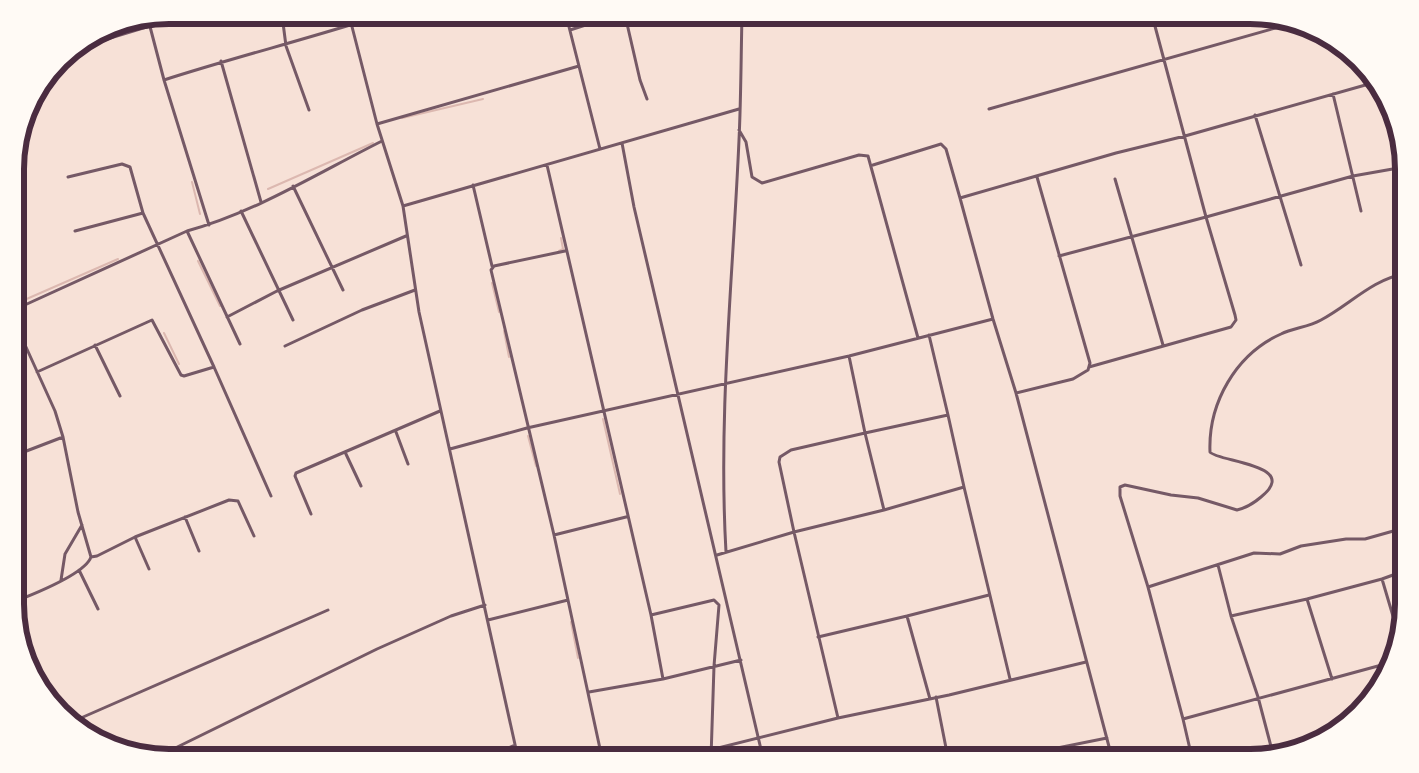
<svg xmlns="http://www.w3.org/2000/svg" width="1419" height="773" font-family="Literata,serif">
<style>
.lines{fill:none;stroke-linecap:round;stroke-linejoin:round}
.stream{stroke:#dcb8b0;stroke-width:2}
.minor{stroke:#755966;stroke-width:3}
.rim{fill:none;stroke:#4a2c40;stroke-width:6}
</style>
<rect width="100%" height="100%" fill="#f7e1d7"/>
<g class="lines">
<path class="stream" d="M92,38L110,33
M402,118L483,99
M192,182L200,214
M268,189L373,143
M559,251L563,249L561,238
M198,261L220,306
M492,283L499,312
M22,301L118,259
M504,331L509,357
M164,333L179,364
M603,419L620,494
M528,436L536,466
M571,622L578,658"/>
<path class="minor" d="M282,15L286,46L309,110
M349,15L377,124L403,206L419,312L518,758
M566,15L600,149
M625,15L640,80L647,99
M1152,15L1206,217L1353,176L1404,167
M148,19L164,80L209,225
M570,30L617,15
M74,49L186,15
M221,61L261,202
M164,80C226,60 288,44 350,25
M1333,94L1361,211
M989,109L1286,25
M1255,115L1301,265
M377,124L579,66
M739,130L746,142L752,177L762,183L859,155L868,156L918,338
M622,143L634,207L763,758
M547,165L651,615L663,679
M873,165L941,144L946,149L960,198
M68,177L122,164L130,167L143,213L214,367
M1115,179L1163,345
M473,185L492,266
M293,186L343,290
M403,206L739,109
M241,211L293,320
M75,231L143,213
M187,231L240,344
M16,240L20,252L16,253
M565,251L494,266L491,270L554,535L602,758
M1059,256L1206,217L1235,315L1236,320L1231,327L1089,367
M16,309L187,231C254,213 320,172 382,141
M227,317L277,291L406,236
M16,325L55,411L63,437L78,512L91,557
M95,345L120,396
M285,346L362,310L415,290
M849,356L865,433L948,415L929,335
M37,372L152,320L181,375L184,376L214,367L271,496
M1016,393L1073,379L1088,370L1090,363L1037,177
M948,415L964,487
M396,432L408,464
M450,449L527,428L849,356L993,319
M345,452L361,486
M16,455L63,437
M311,514L295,476L296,473L440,411
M185,517L199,551
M554,535L626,517
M135,537L149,569
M726,552C718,414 733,278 739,140C741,98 741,57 742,15
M717,555L794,532L779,462L780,457L791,450L865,433L884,510
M1218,565L1231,616
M79,570L98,609
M61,580L65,554L82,525
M1148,587L1254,553L1280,554L1301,546L1346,539H1365L1404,528
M1307,599L1382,579
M16,601C34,594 85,574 91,557L97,556L135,537L229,500L238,501L254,536
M651,615L714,600L719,605L714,666L711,758
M907,616L989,595
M488,620L568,600
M1398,633L1382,579L1404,571
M818,637L907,616L930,699
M589,692L663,679L741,660
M936,697L948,758
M838,718L794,532L884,510L964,487L1010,679
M1183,719L1148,587L1120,496V487L1125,485L1171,495L1198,498L1237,510C1246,508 1254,503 1261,497C1302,464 1217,462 1210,452C1208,403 1236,354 1281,334C1293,328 1309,327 1321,320C1348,306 1373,279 1404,274
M74,721L328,610
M1273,754L1258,697L1231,616L1307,599L1332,679
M159,756L377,649L451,616L485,605
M486,758L515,745
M678,758L838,718L949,695L1086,662
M1007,758L1107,738
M1112,758L1016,393L993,319L960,198L1116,153L1185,136L1376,82
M1192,758L1183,719L1389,663"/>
</g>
<path d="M0 0H1419V773H0ZM169 24H1250A145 145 0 0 1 1395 169V604A145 145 0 0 1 1250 749H169A145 145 0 0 1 24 604V169A145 145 0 0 1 169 24Z" fill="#fffaf5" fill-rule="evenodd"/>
<path class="rim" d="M169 24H1250A145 145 0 0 1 1395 169V604A145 145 0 0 1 1250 749H169A145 145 0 0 1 24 604V169A145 145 0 0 1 169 24Z"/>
</svg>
